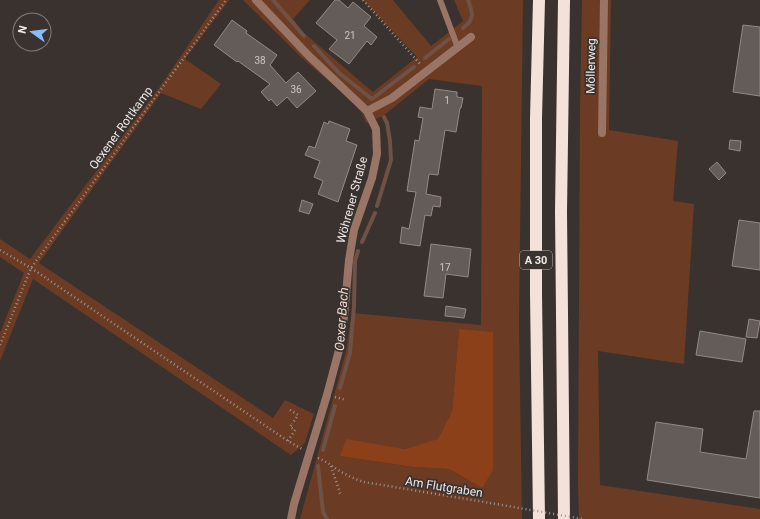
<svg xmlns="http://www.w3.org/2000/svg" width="760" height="519" font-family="Roboto,sans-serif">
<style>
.green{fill:#6c3b24;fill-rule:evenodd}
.forest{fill:#8c4019}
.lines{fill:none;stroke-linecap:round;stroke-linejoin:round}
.stream{stroke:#6f5245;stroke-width:4}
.building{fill:#645c58;stroke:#938a87}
.path{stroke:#9b9592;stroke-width:2.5;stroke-dasharray:1 3;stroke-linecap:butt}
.service{stroke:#9a7565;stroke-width:6}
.minor{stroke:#9a7565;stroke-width:8}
.motorway{stroke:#f4e1d9;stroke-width:12}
.path-bridge{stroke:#9b9592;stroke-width:2.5;stroke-dasharray:1 3;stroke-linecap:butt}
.labels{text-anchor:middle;stroke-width:3.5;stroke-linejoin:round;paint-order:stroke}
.number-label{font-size:10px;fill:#ccc6c3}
.shield{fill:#39322f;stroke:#b8b2b0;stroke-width:1}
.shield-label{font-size:11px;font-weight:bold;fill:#eee9e7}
.street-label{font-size:12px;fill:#eee9e7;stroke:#39322f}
.water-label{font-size:13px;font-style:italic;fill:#efd8ce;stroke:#39322f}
</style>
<rect width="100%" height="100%" fill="#39322f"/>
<path class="green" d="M219,0H229L185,59L221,84L201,109L161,93L39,263L273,418L285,400L314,414L305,443L291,455L33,279L0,361V333L24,273L0,257V239L30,259L159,88Z
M243,0H310L293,19L303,32L361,82L373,92L417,57L363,0H393L431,46L463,21L454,0H523L519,321L522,519H300L346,351L352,313L481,325L482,86L429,79L383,116L366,123L362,113L350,99L302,58ZM459,329L482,488L449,469L413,467L341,456L346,440L405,449L438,440L452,413Z
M582,0H611L609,130L678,141L673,201L694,204L684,364L598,351L600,485L760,509V519H579L578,483L580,107Z"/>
<path class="forest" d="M459,329L493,332V470L482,488L449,469L413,467L340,456L346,439L405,449L438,439L452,412Z"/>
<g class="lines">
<path class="stream" d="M273,0L304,36
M463,28C475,19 473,13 468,0
M314,46L339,73L372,99L414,67
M425,58L449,39
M377,206L391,160L390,141L387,123L384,117
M362,242L375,213
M340,388L350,353L354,306L355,261L358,251
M323,450L335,406
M318,466L323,512L327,519"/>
</g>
<path class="building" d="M335,0H339L348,8L353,2L371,17L364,26L377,37L371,45L367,41L349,64L329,49L337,40L316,23Z
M232,20L247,31L246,33L277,55L270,65L286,83L298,72L316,91L297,108L287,97L277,106L271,99L269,101L261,92L270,84L238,61L237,62L214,45Z
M743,25L760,27V96L733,92Z
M435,89L457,92V97L463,98L461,108H460L456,132L445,130L438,175L429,174L426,194L441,197L440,207L433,206L431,216L425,215L420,246L400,243L402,227L409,229L416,192L407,191L415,140L419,141L423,118L418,117L420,107L432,109Z
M329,121L350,129L346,141L357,145L338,202L318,194L323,181L314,177L320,161L305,155L309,146L315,148L324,122L328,124Z
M730,140L741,141L740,151L729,149Z
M717,162L726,173L719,180L709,169Z
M302,200L313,204L309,214L299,211Z
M739,220L760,223V270L732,266Z
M431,244L471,249L468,277L446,274L443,298L424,296Z
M446,306L466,309L464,318L445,316Z
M749,319L760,321L757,338L746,337Z
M700,331L746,339L742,362L696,355Z
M754,411H760V498L647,480L656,422L703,429L700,452L746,459Z"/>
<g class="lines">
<path class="path" d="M363,0L421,65
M0,250L31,268L288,441L302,449
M0,345L31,268L226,0
M335,397L346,400
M290,410L298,415L292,424
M288,441L295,430L290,427L292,424L291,423
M318,458C324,461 327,462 332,466C340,472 354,479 364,482L490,503
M331,466L341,496"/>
<path class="service" d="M440,0L458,48"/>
<path class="minor" d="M256,0L308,55L367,111L376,129L377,154L372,178L354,230L349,260L344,317L339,350L327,395L294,504L291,519
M367,111L392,98L471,37
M602,133L604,0"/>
<path class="motorway" d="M539,0L536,118V294L539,519
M564,519L561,212L564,0"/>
<path class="path-bridge" d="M490,503L583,519"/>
</g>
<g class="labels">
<g class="number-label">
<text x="350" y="39">21</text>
<text x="260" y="64">38</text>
<text x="296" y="93">36</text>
<text x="447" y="104">1</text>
<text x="445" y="271">17</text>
</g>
<rect class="shield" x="520" y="251" width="32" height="18" rx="3"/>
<g class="shield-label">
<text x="536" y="264">A 30</text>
</g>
<g class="street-label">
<text transform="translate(591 66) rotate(-89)" y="4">Möllerweg</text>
<text transform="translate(121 128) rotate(-54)" y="4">Oexener Rottkamp</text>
<text transform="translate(352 200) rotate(-75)" y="4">Wöhrener Straße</text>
<text transform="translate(444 487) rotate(9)" y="4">Am Flutgraben</text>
</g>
<g class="water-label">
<text transform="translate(341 319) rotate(-86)" y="5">Oexer Bach</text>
</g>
</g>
<g transform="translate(32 32) rotate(284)"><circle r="19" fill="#39322f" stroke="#817b79"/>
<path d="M0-3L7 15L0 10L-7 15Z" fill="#88bbfc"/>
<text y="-6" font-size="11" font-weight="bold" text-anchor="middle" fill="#eee9e7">N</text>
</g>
</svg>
